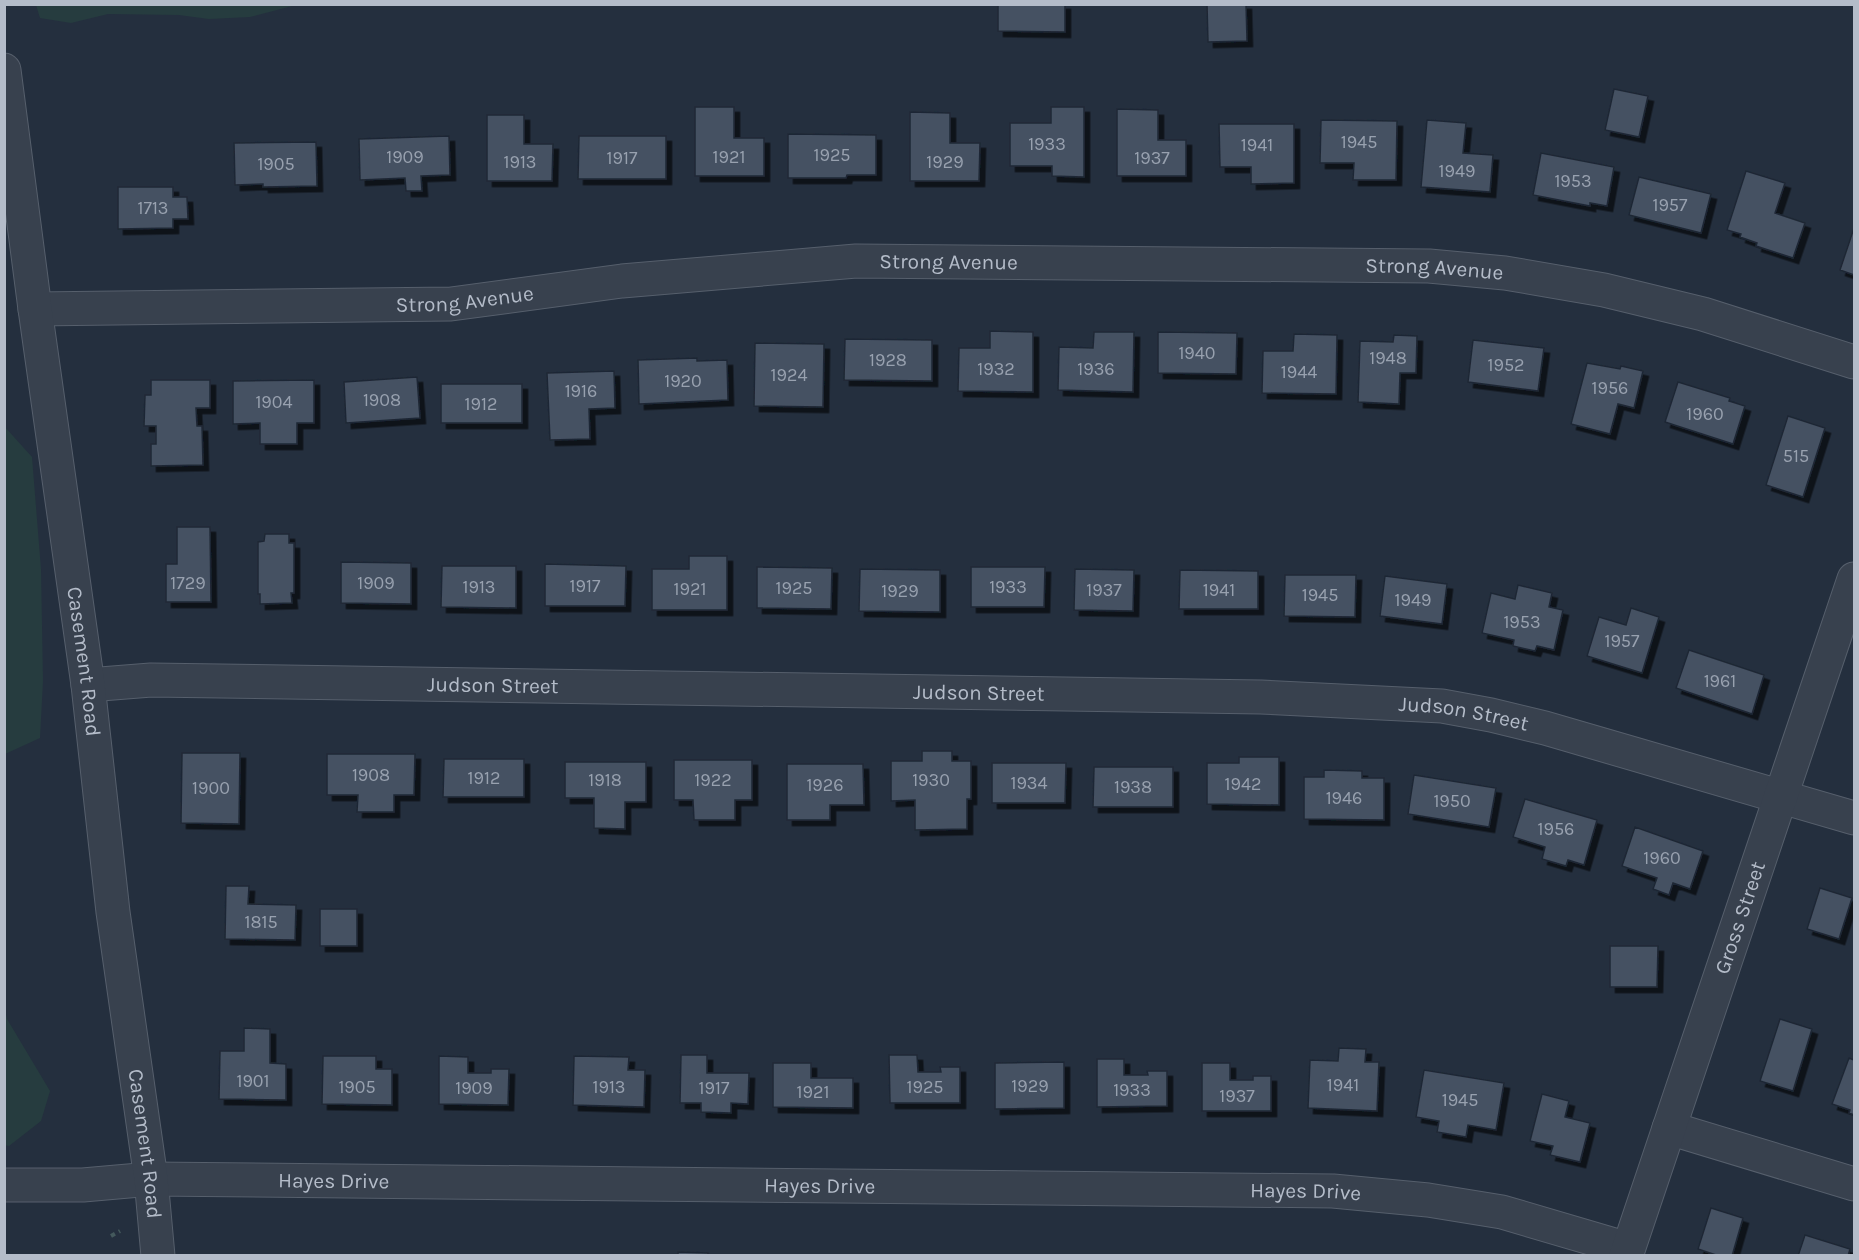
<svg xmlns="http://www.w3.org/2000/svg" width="1859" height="1260" font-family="Karla,sans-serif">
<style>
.green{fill:#263c3f}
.building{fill:#455162;stroke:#1f2835;stroke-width:1.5;filter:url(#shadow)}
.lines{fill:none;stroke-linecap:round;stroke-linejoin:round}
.minor-casing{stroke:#565f6c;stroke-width:35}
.tertiary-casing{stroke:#565f6c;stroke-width:35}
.path{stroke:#44595c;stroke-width:4;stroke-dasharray:4.5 4.5;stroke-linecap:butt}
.minor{stroke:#38414e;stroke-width:33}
.tertiary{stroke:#38414e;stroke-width:33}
.labels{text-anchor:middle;stroke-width:4.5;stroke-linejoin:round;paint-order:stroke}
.number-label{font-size:18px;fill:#98a1af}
.street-label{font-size:21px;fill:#b4bcc9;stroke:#1d2633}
</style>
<defs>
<filter id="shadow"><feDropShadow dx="5.5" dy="5.5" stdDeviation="0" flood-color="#0009"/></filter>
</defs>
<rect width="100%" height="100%" fill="#242f3e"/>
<path class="green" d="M36,5V4L296,5L250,17L209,19L179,15L108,14L71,23L40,18Z
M4,426L32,457L41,569L43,681L40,738L5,754Z
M5,1010L7,1019L50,1091L41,1121L9,1146L4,1145Z"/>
<path class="building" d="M998,4H1065V32L998,31Z
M1207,4H1246L1247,41L1208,42Z
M1614,89L1648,96L1639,137L1605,130Z
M695,107H734V138H764V176H695Z
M1051,107H1084V177L1052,176V166H1010V123H1051Z
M1117,109L1158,110V140H1186V176H1117Z
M910,112L950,113V143H980L979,181H910Z
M487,115H524V144H553L552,181H487Z
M1321,120L1397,121L1396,180H1353L1354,163H1320Z
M1427,120L1466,123L1463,153L1493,155L1490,192L1421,187Z
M1219,124H1294V183L1251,184V167H1220Z
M788,134L876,135V175H847L846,178H788Z
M449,136L450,175L421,176L422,191H406L405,178L360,180L359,139Z
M579,136H666V179H578Z
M316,142L317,186L263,187V184L235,185L234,143Z
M1541,153L1614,167L1607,206L1590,203V206L1533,195Z
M1746,171L1785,183L1775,213L1805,223L1793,258L1756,246L1757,243L1740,237L1741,234L1727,230Z
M1639,177L1711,194L1701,233L1629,215Z
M118,187H173V197H187L188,219H173V228L118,229Z
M1854,228V275L1840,270Z
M990,331L1033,332V392L958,391L959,348H990Z
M1094,332H1134L1133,392L1058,390L1059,347L1093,348Z
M1158,332L1237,333L1236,374L1158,373Z
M1294,334L1337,335L1336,394L1262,393L1263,351H1293Z
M1394,335L1417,336L1416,373H1400L1399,404L1358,402L1360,341L1393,342Z
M845,339L932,340V381L844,380Z
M1473,340L1544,348L1538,391L1468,382Z
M755,343L824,344L823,407L754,406Z
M697,358V361L727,360L728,400L639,404L638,360Z
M1587,363L1620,369L1621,366L1643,371L1634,408L1618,404L1610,434L1571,424Z
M614,371L615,408L589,409L590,439L550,440L547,373Z
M417,377L420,418L346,423L344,382Z
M151,380H210V408H196L197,426H202L203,465L151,466V444H156V426H144L145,395H151Z
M314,380V423H297V444H260V423L233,424V381Z
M1678,382L1730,398L1729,401L1745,406L1733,444L1665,422Z
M441,384H522V423H441Z
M1788,416L1825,428L1803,497L1766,485Z
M177,527H210L211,602H166V564H177Z
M265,534H289V543H294V593H291L292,603L260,604V594H258V542L264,541Z
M689,556H727V610H652V569H689Z
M341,562L411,563V604L341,603Z
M545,564L626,566L625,606H545Z
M442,566H516V608L441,607Z
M757,567L832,568L831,609L757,608Z
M971,567H1045L1044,607H971Z
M860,569L940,570V612L859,611Z
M1075,569L1134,570L1133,611L1074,610Z
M1180,570L1258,571V609H1179Z
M1285,575H1356L1355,617L1284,616Z
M1385,576L1447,584L1442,624L1380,616Z
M1518,585L1552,593L1549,607L1563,610L1554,650L1537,646L1535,651L1513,646L1514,640L1482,633L1491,593L1515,599Z
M1631,608L1659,617L1642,673L1587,656L1599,617L1626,625Z
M1689,650L1764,675L1752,714L1676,688Z
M922,751H952V761H971V799H967V829L915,830V800L891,801V761H922Z
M182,753H240L239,824L181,823Z
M327,754H415L414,795H394V812H357L358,795H327Z
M1239,757H1279V805L1207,804V763H1239Z
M444,759H524V797H443Z
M674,760H752V800H735V820H694L693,800H674Z
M565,762H646V802H625V829L594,828V798H565Z
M992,763H1066L1065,803H992Z
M787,764H863L864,805H830V820H787Z
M1094,767H1173V807H1093Z
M1324,770L1362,771V778H1384V820L1304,819V777H1324Z
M1414,775L1496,788L1489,827L1408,814Z
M1525,799L1597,820L1584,865L1568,860L1566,866L1542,859L1545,847L1513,837Z
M1635,827L1703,851L1690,889L1673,883L1669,895L1653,889L1657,878L1622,866Z
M226,886H249L248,904L296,905L295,940L225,939Z
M1820,888L1852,898L1839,939L1807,929Z
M320,909H357V946H320Z
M1610,946H1658L1657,987H1610Z
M1780,1019L1812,1029L1793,1091L1760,1081Z
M244,1028L270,1029V1063L286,1064V1100L219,1099L220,1051H244Z
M1339,1048L1366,1049L1365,1062H1379L1377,1111L1308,1108L1310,1060L1338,1061Z
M681,1055H707V1073H749L748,1104L731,1103V1113L701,1112V1103H680Z
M889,1055H917L918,1072H941L940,1067H960V1103H890Z
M323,1056H376V1069H392V1105L322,1104Z
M439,1056L468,1057V1073H491V1069H509L508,1105L439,1104Z
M574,1056L629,1057L628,1070H645L644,1107L573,1105Z
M1849,1058L1854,1060V1115L1849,1113L1850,1110L1832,1104Z
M1097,1059H1124V1075H1148L1147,1071H1167V1106L1097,1107Z
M1064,1062V1108L995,1109V1063Z
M773,1063H811V1078H853V1108L773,1107Z
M1202,1063H1230V1080H1253V1076H1271V1111H1202Z
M1424,1070L1504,1083L1496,1130L1468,1125L1466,1137L1437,1132L1439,1121L1416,1117Z
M1542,1094L1569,1101L1565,1117L1590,1123L1580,1162L1550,1155L1553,1146L1530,1141Z
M1711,1208L1743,1218L1732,1256H1719L1698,1249Z
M1805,1235L1850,1249L1848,1256H1798Z
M678,1252L708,1253V1256H678Z"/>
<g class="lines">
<g class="minor-casing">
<g id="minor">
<path id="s1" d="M35,309L451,304L622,281L856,261L1429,266L1505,273L1604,290L1703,314L1854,362"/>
<path id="s2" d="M88,685L151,680L1261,697L1442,706L1491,715L1545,728L1854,818"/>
<path d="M1669,1128L1854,1184"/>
<path id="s3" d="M4,1185H83L151,1179L1333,1191L1428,1200L1502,1212L1628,1249"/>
<path id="s4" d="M1626,1256L1854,579"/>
</g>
</g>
<g class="tertiary-casing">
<g id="tertiary">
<path id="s5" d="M4,70L35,309L88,685L113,912L151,1179L158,1256"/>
</g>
</g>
<path class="path" d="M111,1236L120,1231"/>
<use href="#minor" class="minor"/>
<use href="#tertiary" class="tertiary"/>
</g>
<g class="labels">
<g class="number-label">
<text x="1359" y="148">1945</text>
<text x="1047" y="150">1933</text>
<text x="1257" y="151">1941</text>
<text x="832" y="161">1925</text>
<text x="405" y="163">1909</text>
<text x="729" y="163">1921</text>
<text x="622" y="164">1917</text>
<text x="1152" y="164">1937</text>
<text x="520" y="168">1913</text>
<text x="945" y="168">1929</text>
<text x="276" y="170">1905</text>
<text x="1457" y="177">1949</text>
<text x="1573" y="187">1953</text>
<text x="1670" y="211">1957</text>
<text x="153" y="214">1713</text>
<text x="1197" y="359">1940</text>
<text x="1388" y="364">1948</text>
<text x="888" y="366">1928</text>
<text x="1506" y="371">1952</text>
<text x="996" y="375">1932</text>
<text x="1096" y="375">1936</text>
<text x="1299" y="378">1944</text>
<text x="789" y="381">1924</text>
<text x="683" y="387">1920</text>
<text x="1610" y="394">1956</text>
<text x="581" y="397">1916</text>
<text x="382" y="406">1908</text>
<text x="274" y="408">1904</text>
<text x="481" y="410">1912</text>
<text x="1705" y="420">1960</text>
<text x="1796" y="462">515</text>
<text x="188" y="589">1729</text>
<text x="376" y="589">1909</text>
<text x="585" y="592">1917</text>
<text x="479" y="593">1913</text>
<text x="1008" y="593">1933</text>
<text x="794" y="594">1925</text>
<text x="690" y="595">1921</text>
<text x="1104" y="596">1937</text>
<text x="1219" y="596">1941</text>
<text x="900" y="597">1929</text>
<text x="1320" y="601">1945</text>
<text x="1413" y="606">1949</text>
<text x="1522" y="628">1953</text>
<text x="1622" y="647">1957</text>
<text x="1720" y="687">1961</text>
<text x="371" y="781">1908</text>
<text x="484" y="784">1912</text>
<text x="605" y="786">1918</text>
<text x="713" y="786">1922</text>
<text x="931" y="786">1930</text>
<text x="1029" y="789">1934</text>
<text x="1243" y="790">1942</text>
<text x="825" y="791">1926</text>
<text x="1133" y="793">1938</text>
<text x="211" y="794">1900</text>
<text x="1344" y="804">1946</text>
<text x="1452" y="807">1950</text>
<text x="1556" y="835">1956</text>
<text x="1662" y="864">1960</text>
<text x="261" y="928">1815</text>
<text x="253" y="1087">1901</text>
<text x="1343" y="1091">1941</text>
<text x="1030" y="1092">1929</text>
<text x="357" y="1093">1905</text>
<text x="609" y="1093">1913</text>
<text x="925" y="1093">1925</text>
<text x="474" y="1094">1909</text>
<text x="714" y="1094">1917</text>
<text x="1132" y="1096">1933</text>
<text x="813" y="1098">1921</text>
<text x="1237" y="1102">1937</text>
<text x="1460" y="1106">1945</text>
</g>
<g class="street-label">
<text dy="7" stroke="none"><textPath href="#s1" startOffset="916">Strong Avenue</textPath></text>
<text dy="7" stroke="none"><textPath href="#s1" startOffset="1402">Strong Avenue</textPath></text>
<text dy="7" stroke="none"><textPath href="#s1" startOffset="430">Strong Avenue</textPath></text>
<text dy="7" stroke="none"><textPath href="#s5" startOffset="597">Casement Road</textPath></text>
<text dy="7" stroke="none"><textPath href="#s2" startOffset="405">Judson Street</textPath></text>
<text dy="7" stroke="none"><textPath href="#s2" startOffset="891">Judson Street</textPath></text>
<text dy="7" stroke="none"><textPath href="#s2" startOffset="1377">Judson Street</textPath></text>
<text dy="7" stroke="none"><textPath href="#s4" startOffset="357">Gross Street</textPath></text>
<text dy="7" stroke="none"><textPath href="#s5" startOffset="1083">Casement Road</textPath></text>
<text dy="7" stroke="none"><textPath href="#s3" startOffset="330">Hayes Drive</textPath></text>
<text dy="7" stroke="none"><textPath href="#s3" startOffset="816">Hayes Drive</textPath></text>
<text dy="7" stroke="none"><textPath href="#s3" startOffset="1302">Hayes Drive</textPath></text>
</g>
</g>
<rect width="1859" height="1260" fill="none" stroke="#b4bcc9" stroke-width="12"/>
</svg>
